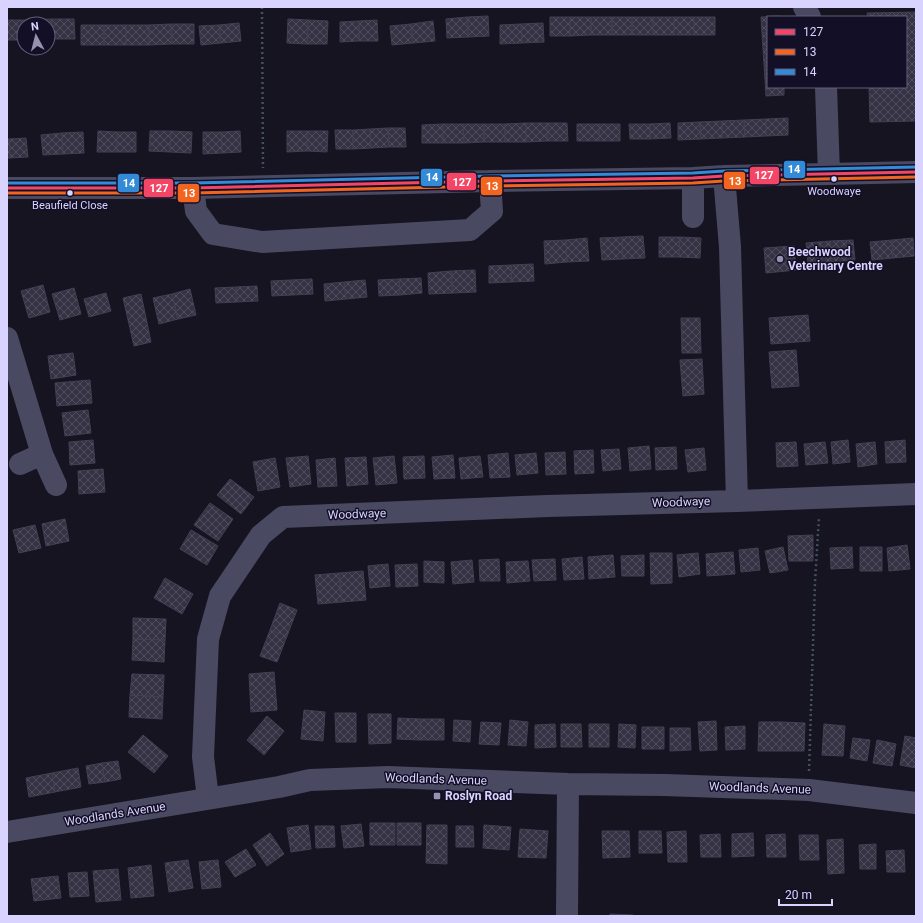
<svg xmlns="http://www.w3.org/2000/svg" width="923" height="923" font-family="Roboto,sans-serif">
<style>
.building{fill:url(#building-cross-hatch);stroke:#433f54}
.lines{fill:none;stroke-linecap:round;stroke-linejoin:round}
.path{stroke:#44505f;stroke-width:2.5;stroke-dasharray:2 3;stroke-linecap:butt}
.minor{stroke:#4a4962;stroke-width:22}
.bus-1-casing{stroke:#130f26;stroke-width:6}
.bus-2-casing{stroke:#130f26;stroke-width:6}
.bus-3-casing{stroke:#130f26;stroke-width:6}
.bus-1{stroke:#f34667;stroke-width:3}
.bus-2{stroke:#f26521;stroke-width:3}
.bus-3{stroke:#338bd7;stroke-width:3}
.bus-dot{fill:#d9d4ff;stroke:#130f26;stroke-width:1.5}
.poi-dot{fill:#9591b1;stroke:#130f26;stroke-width:1.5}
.labels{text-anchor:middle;stroke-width:3;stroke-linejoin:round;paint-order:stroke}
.bus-label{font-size:11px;fill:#d9d4ff;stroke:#130f26}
.poi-label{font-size:12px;font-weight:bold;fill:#d9d4ff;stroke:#130f26;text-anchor:start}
.street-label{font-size:12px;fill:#d9d4ff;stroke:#130f26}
.line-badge{stroke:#130f26;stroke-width:1.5}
.badge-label{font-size:11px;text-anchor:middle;font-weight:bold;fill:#fff}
</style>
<defs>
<pattern id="building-cross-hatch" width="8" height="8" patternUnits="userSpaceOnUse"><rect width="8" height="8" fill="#343243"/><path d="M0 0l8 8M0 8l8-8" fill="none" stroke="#514f5f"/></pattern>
</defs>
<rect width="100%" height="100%" fill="#161421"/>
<path class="building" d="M916,12V121L870,122L869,87H906V17H868L867,13Z
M488,16L489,36L468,37L467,17Z
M779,16L780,17H768V32L762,33L761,17Z
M467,17L468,37L447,38L446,19Z
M550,17H570V36H550Z
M570,17H591V35L570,36Z
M591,17H612V35H591Z
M612,17H632V35H612Z
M632,17H653V35H632Z
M653,17H674V35H653Z
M674,17H694V35H674Z
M694,17H715V35H694Z
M52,19H74L75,39H52Z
M52,19V39H48V24H29V20Z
M288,19L308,20L307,44L287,43Z
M7,20H29V24H24V40H7Z
M308,20L328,21L327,44H307Z
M377,20L378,41H359V21Z
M359,21V41L340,42V22Z
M433,21L435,41L413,43L411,24Z
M239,23L241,41L221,43L219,25Z
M543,23L544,42L522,43L521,24Z
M171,24H194V44H172Z
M171,24L172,44L149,45V25Z
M411,24L413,43L392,45L390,26Z
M521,24L522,43L500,44V25Z
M81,25H104V45H81Z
M104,25H126V45H104Z
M126,25H149V45H126Z
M219,25L221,43L201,45L199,26Z
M768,32V48L763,49L762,33Z
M768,48V64H764L763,49Z
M764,64H768V80H765Z
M765,80H768V87H784V95L766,96Z
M788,118V135L766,136V119Z
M766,119V136L745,137L744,120Z
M744,120L745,137L722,138V121Z
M722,121V138L701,139L700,122Z
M700,122L701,139L678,140V123Z
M526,123H547V141L526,142Z
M526,123V142H505V124Z
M547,123H567L568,141H547Z
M670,123L671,138L650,139V124Z
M443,124H463L464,143H443Z
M443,124V143H422V125Z
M463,124H484V142L464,143Z
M484,124H505V142H484Z
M577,124H599V141H577Z
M599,124H620V141H599Z
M629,124H650V139H630Z
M388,128H405L406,147H389Z
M388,128L389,147L371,148L370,129Z
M370,129L371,148L353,149V130Z
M335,130H353V149H336Z
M98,131L117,132V152H97Z
M150,131H171L170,152L149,151Z
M171,131L192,132L191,153L170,152Z
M240,131L241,152L222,153L221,132Z
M287,131H307V151L287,152Z
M307,131H328L327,152L307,151Z
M83,132L84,153L63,154L62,133Z
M117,132H136V152H117Z
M203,132H221L222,153L203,154Z
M62,133L63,154L43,155L41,135Z
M26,138L28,157L10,158L9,139Z
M7,139H9L10,158H7Z
M643,236L645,258L623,259L622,237Z
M622,237L623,259L602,260L600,238Z
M659,237H680L679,257H659Z
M680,237L701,238L700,258L679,257Z
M587,238L589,261L567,262L566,240Z
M913,238L914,256L893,258L892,240Z
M566,240L567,262L545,264L544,241Z
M853,240L855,260L831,262L830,241Z
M892,240L893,258L872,260L870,242Z
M830,241L831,262L808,263L806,243Z
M794,246L796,270L766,273L764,248Z
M533,264L534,281L512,282L511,265Z
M511,265L512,282L489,283V266Z
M475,270L476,292L453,293L451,271Z
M451,271L453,293L429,294L428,273Z
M421,278L422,293L400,295L399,279Z
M312,279L313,294L292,295L291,280Z
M399,279L400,295L379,296L378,280Z
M291,280L292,295L272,296L271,281Z
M365,280L367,297L346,299L344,282Z
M344,282L346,299L325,301L324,284Z
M43,285L50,312L29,318L21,291Z
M257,286L258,301L237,302L236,287Z
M236,287L237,302L216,303L215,288Z
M74,288L81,314L60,320L52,294Z
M190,289L196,315L178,319L172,294Z
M106,293L111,311L89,317L84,299Z
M141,294L151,342L134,346L123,298Z
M172,294L178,319L159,324L153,298Z
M808,315L810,341L771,344L769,318Z
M681,318H700L701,353H682Z
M796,350L799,386L772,388L769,352Z
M73,353L76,375L51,379L48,356Z
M702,359L704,394L683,396L680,360Z
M90,380L92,403L57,406L55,383Z
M88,410L91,433L65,436L62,413Z
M93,440L95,463L70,465L69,442Z
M848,440L850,462L833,464L831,442Z
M905,440L906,462L886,463L885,442Z
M796,442L798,466L777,467L776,443Z
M825,442L828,463L806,465L804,444Z
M875,442L877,464L858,467L856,444Z
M649,446L651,469L630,471L628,448Z
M676,447L677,469L656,470L655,448Z
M704,448L706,470L688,472L685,450Z
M619,449L621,469L603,471L601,450Z
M593,450L594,473L575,474L574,451Z
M565,452L566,474L546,475L545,453Z
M508,453L510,477L490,478L488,455Z
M536,453L538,473L517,475L515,455Z
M453,455L455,478L434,479L432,457Z
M308,456L311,484L290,487L286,458Z
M394,456L397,483L376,485L373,458Z
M424,456L425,478L404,479L403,457Z
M480,456L483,477L461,479L459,458Z
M366,457L368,484L347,486L345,458Z
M275,458L280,487L258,491L253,462Z
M335,458L337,486L318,487L316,460Z
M103,469L105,492L79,494L78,471Z
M230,479L254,497L241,514L217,495Z
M210,503L233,519L218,541L194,525Z
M65,519L69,541L46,546L42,524Z
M35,525L41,548L19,553L13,530Z
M191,530L218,546L207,565L180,549Z
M813,535V561H789L788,536Z
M907,545L910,569L889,571L887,548Z
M783,547L788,570L770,573L765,551Z
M852,547L853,568L831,569L830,548Z
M860,547H882V571H860Z
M758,548L760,570L741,572L739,550Z
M733,552L735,574L707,576L706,554Z
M650,553H672V583L651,584Z
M698,553L700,574L679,577L677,555Z
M613,555L615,577L589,579L588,557Z
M644,555V576H622L621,556Z
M582,557L584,579L564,580L562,559Z
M499,559L500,581H480L479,560Z
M555,559L556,580L534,581L532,560Z
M472,560L474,582L453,584L451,562Z
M424,561L444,562V583L424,582Z
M528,561L530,581L507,583L506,562Z
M388,564L390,586L370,588L368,566Z
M417,564L418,586L396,587L395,565Z
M363,571L366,600L342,602L339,573Z
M339,573L342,602L318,604L315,575Z
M165,578L193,594L182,614L154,598Z
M280,603L297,610L287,636L270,630Z
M133,618L166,619L165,640L133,639Z
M270,630L287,636L277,662L260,656Z
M133,639L165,640L164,662L132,660Z
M274,672L277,710L251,712L249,674Z
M132,674L164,675L163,697L130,695Z
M130,695L163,697L162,719L129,717Z
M304,710L325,712L323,741L301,739Z
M335,713H356V742H336Z
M368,714H391V743L369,744Z
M267,716L284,731L264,755L247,740Z
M398,718L421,719L420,740L397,739Z
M421,719H444V740H420Z
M454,720L471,721L470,742L453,741Z
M510,720L528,722L526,746L508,745Z
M716,721L717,750L700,751L698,722Z
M481,722L501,723L499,745L479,744Z
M759,722H782L781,751H758Z
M782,722L805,723L804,751H781Z
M555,724L556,747L535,748V725Z
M561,724H581L582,747H561Z
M589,724H609V747H589Z
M619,724L636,725L635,748L618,747Z
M824,724L845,726L843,756L822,755Z
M745,726V749L726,750L725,727Z
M642,727H664V749H642Z
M670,728H690L691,750L670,751Z
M143,735L168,756L154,773L128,752Z
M905,736L916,738V768L900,765Z
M853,738L870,740L867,761L850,758Z
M877,740L896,744L892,766L873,763Z
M118,761L121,779L105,782L102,763Z
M102,763L105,782L89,784L86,766Z
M78,768L81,787L55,792L52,773Z
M52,773L55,792L29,797L26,778Z
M370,823H395V845H370Z
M397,823H421V845H397Z
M361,824L364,846L344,848L341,826Z
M308,825L311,849L291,852L287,828Z
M427,825H447V864L426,863Z
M484,825L511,827L509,850L483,848Z
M315,826H334L335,847L316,848Z
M456,826H473L474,847H456Z
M520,829L548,831L546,858L518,857Z
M602,831H629L630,857L603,858Z
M639,831H661L662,853H639Z
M686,831L687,862H668L667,832Z
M270,833L284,854L267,866L253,845Z
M753,833L754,856L732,857V834Z
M720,834L721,857H701L700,835Z
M785,834L786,857H767L766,835Z
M799,835H818L819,860H800Z
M843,839L844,873L828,874L827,840Z
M876,844V869H860L859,845Z
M246,849L256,865L235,877L225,862Z
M904,850L905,872H887L886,851Z
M188,860L193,888L169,892L165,863Z
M218,860L221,887L202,889L199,862Z
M151,865L154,896L131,898L128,868Z
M118,869L121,900L96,902L93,871Z
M87,872L89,896L70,897L68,873Z
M58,876L61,898L34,901L31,879Z
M610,914L633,915V916H610Z"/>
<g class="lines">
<path class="path" d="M262,7L263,168
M809,771L815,582L819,517"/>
<path class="minor" d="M804,7L810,17
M826,87L829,174
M724,176L730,247L737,501
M693,178V217
M7,188H193L490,181L693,178L724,176L829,174L916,172
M193,188L196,211L213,234L262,242L470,230L492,211L490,181
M7,338L42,454L56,485
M20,464L42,454
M208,798L203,757L208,639L220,596L261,535L283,517L547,506L737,501L916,494
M7,832L279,787L310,780L388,777L568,784L665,785L809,790L916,803
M567,916L568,784"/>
<g class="bus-1-casing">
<path id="bus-1" d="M7,188H193L490,181L693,178L724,176L916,172"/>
</g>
<g class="bus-2-casing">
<path id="bus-2" d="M7,193H193L490,186L693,183L724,181L916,177"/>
</g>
<g class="bus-3-casing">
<path id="bus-3" d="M7,183H193L490,176L693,173L724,171L916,167"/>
</g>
<use href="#bus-1" class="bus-1"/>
<use href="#bus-2" class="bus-2"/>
<use href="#bus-3" class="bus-3"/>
</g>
<g class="bus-dot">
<circle cx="834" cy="179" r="3.5"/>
<circle cx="70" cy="193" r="3.5"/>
</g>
<g class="poi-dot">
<circle cx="780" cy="259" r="4"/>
<rect x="433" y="792" width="8" height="8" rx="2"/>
</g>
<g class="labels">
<g class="bus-label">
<text x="834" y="195">Woodwaye</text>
<text x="70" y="209">Beaufield Close</text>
</g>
<g class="poi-label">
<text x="788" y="256">Beechwood<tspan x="788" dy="14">Veterinary Centre</tspan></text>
<text x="445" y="800">Roslyn Road</text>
</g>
<g class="street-label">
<text transform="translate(681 502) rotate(-2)" y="4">Woodwaye</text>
<text transform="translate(357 514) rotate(-2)" y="4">Woodwaye</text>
<text transform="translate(436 779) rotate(2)" y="4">Woodlands Avenue</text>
<text transform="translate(760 788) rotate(2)" y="4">Woodlands Avenue</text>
<text transform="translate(115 814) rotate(-9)" y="4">Woodlands Avenue</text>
</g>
</g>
<g class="line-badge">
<rect x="783" y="160" width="23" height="19" rx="4" fill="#338bd7"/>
<rect x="749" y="166" width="31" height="19" rx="4" fill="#f34667"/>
<rect x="420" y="168" width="23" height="19" rx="4" fill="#338bd7"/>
<rect x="723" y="171" width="23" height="19" rx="4" fill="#f26521"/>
<rect x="446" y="172" width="31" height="19" rx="4" fill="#f34667"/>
<rect x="117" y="173" width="23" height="20" rx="4" fill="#338bd7"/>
<rect x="480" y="176" width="23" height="20" rx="4" fill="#f26521"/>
<rect x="143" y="178" width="31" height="20" rx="4" fill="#f34667"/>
<rect x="177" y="183" width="23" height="20" rx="4" fill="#f26521"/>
</g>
<g class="badge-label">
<text x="794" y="173">14</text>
<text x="764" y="179">127</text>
<text x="432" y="181">14</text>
<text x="735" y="185">13</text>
<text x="462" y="186">127</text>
<text x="129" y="187">14</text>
<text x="492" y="190">13</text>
<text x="159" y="192">127</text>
<text x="189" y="197">13</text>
</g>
<rect width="923" height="923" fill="none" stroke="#d9d4ff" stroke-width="16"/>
<rect x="767" y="16" width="140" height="72" fill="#130f26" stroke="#625e7d"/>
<rect x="775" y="29" width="20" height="6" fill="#f34667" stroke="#625e7d"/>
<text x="803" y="36" font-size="12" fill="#d9d4ff">127</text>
<rect x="775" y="49" width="20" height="6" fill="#f26521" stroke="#625e7d"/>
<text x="803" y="56" font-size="12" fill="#d9d4ff">13</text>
<rect x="775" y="69" width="20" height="6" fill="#338bd7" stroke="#625e7d"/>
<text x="803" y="76" font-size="12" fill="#d9d4ff">14</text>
<g transform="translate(36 36) rotate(353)"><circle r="19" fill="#130f26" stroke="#625e7d"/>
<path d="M0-3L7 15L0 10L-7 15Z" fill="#9591b1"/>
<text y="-6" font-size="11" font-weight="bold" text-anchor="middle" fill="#d9d4ff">N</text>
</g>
<path d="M779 899v6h53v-6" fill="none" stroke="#d9d4ff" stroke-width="2"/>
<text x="785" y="899" font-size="12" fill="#d9d4ff" stroke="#130f26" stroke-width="3" paint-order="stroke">20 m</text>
</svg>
